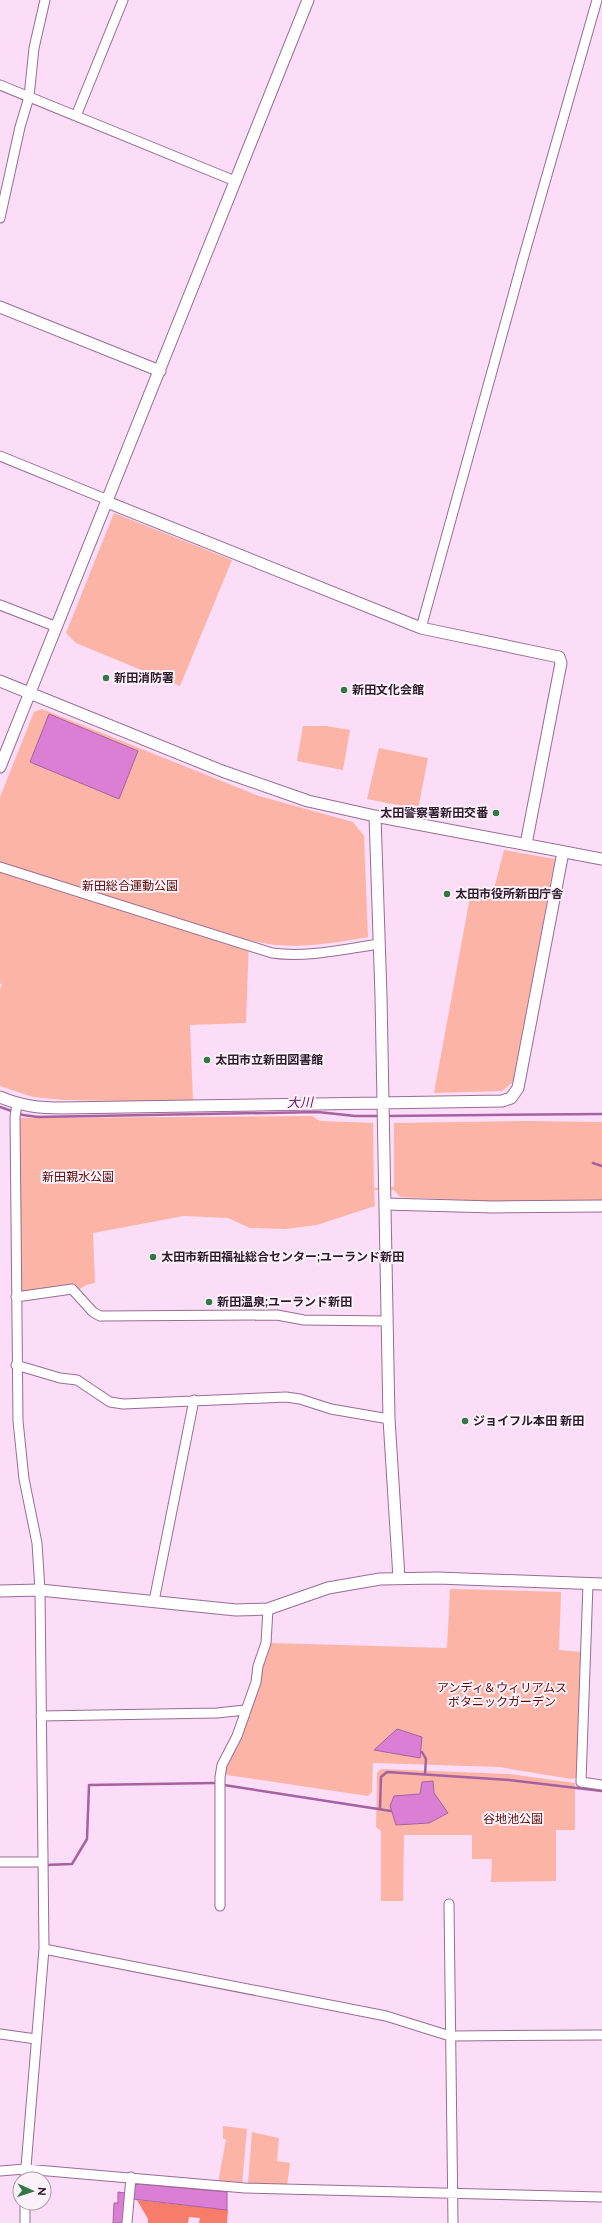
<svg xmlns="http://www.w3.org/2000/svg" width="602" height="2223" font-family="Raleway,'Noto Sans JP',sans-serif">
<style>
.green{fill:#fcb4a7}
.forest{fill:#f77c69}
.water{fill:#db7fd4;stroke:#a661a1}
.lines{fill:none;stroke-linecap:round;stroke-linejoin:round}
.stream{stroke:#a661a1;stroke-width:2.5}
.minor-casing{stroke:#996c94;stroke-width:11}
.tertiary-casing{stroke:#996c94;stroke-width:13}
.minor{stroke:#fff;stroke-width:9}
.tertiary{stroke:#fff;stroke-width:11}
.poi-dot{fill:#307844;stroke:#fcf1fa;stroke-width:1.5}
.labels{text-anchor:middle;stroke-width:4;stroke-linejoin:round;paint-order:stroke}
.poi-label{font-size:12px;font-weight:bold;fill:#2c1a2b;stroke:#fcf1fa;text-anchor:start}
.park-label{font-size:12px;fill:#590b04;stroke:#fcf1fa}
.water-label{font-size:13px;font-style:italic;fill:#651161;stroke:#fcf1fa}
</style>
<rect width="100%" height="100%" fill="#fbddf7"/>
<path class="green" d="M114,513L232,560L180,686L76,643L66,633Z
M42,709L259,796L353,822L364,836L368,937C327,944 290,951 249,940L246,1023L190,1025L193,1102L63,1100L33,1097L0,1086V989L2,984L0,983V797L34,712Z
M303,726H326L350,730L343,770L297,761Z
M379,748L428,758L418,809L367,799Z
M504,850L555,859L513,1082L502,1091L434,1093L472,886L494,889Z
M312,1116L320,1121L373,1123L374,1188L394,1187V1123L524,1121L602,1122V1200L502,1202L400,1197L394,1190H374L375,1206L317,1225L285,1229L250,1228L228,1218L184,1216L93,1233L95,1283L86,1285L78,1290L74,1285L24,1292L20,1288L18,1118Z
M450,1589L561,1592L559,1650L582,1652L580,1665L577,1778L571,1779L499,1767L373,1763L372,1792L368,1796L227,1775L224,1772L243,1734L261,1666L270,1643L447,1648Z
M381,1769L509,1774L575,1783V1830H556V1881L491,1882L492,1859H472V1835H404L403,1901H381V1831L376,1827L377,1773Z
M223,2126L247,2129L242,2185L218,2183L226,2139H223Z
M252,2132L279,2138L277,2161L290,2163L287,2186L250,2185L248,2183Z"/>
<path class="forest" d="M137,2200L228,2210L227,2223H199L200,2218L189,2217L188,2223H148V2219Z"/>
<path class="water" d="M49,714L138,751L119,799L30,762Z
M397,1729L422,1737L420,1758L374,1750Z
M433,1781L434,1793L448,1813L429,1823L396,1825L390,1806L394,1796L420,1794L422,1782Z
M139,2184L227,2192V2210L133,2199L135,2185Z
M118,2192L125,2193L123,2223H113L114,2203H118Z"/>
<g class="lines">
<path class="stream" d="M0,1107L23,1115L38,1117L318,1112L355,1116H380
M387,1116L602,1114
M593,1163L602,1166
M422,1752L426,1759L425,1774
M224,1785L391,1811
M380,1808L381,1777L387,1772L509,1780L602,1791
M45,1865L72,1864L87,1839L89,1785L214,1783"/>
<g class="minor-casing">
<path id="minor" d="M0,85L235,181
M76,116L123,0
M0,218L20,127L29,97L34,48L45,0
M0,456L108,500
M0,605L57,627
M421,628L523,259L597,0
M0,867L272,953C308,958 344,949 379,944
M17,1104L15,1117L18,1421L24,1479L37,1543L40,1590L44,1949L25,2179
M16,1297L72,1289L93,1312L100,1316L277,1315L304,1320L386,1321
M16,1365L60,1378L77,1380L110,1402L123,1404L286,1397L300,1399L331,1409L389,1419
M588,1584L581,1782L602,1785
M154,1601L194,1400
M41,1716L217,1713L245,1710
M0,1862H43
M449,1904L453,2223
M220,1906V1777L222,1765L237,1736L256,1682L258,1666L266,1643L268,1609
M44,1949L386,2016L450,2036L602,2035
M0,2034L36,2039
M0,2171L25,2169L245,2188L602,2197
M25,2203V2223
M127,2223L131,2177"/>
</g>
<g class="tertiary-casing">
<path id="tertiary" d="M0,307L160,371
M107,502L421,628L559,657L561,663L526,844
M0,681L222,771L308,801L375,816L602,859
M0,767L308,0
M375,816L381,996L389,1419L399,1578
M0,1097C21,1106 39,1108 62,1108L502,1101L511,1098L518,1088L563,852
M385,1204L494,1207L602,1206
M0,1591L40,1590L236,1610L268,1609L328,1588L380,1579L438,1578L602,1584"/>
</g>
<use href="#minor" class="minor"/>
<use href="#tertiary" class="tertiary"/>
</g>
<g class="poi-dot">
<circle cx="106" cy="678" r="4"/>
<circle cx="344" cy="690" r="4"/>
<circle cx="496" cy="813" r="4"/>
<circle cx="447" cy="894" r="4"/>
<circle cx="207" cy="1060" r="4"/>
<circle cx="153" cy="1257" r="4"/>
<circle cx="209" cy="1302" r="4"/>
<circle cx="465" cy="1421" r="4"/>
</g>
<g class="labels">
<g class="poi-label">
<text x="114" y="682">新田消防署</text>
<text x="352" y="694">新田文化会館</text>
<text x="488" y="817" text-anchor="end">太田警察署新田交番</text>
<text x="455" y="898">太田市役所新田庁舎</text>
<text x="215" y="1064">太田市立新田図書館</text>
<text x="161" y="1261">太田市新田福祉総合センター;ユーランド新田</text>
<text x="217" y="1306">新田温泉;ユーランド新田</text>
<text x="473" y="1425">ジョイフル本田 新田</text>
</g>
<g class="park-label">
<text x="130" y="890">新田総合運動公園</text>
<text x="78" y="1181">新田親水公園</text>
<text x="502" y="1692">アンディ＆ウィリアムス<tspan x="502" dy="14">ボタニックガーデン</tspan></text>
<text x="513" y="1823">谷地池公園</text>
</g>
<g class="water-label">
<text transform="translate(300 1102) rotate(-1)" y="5">大川</text>
</g>
</g>
<g transform="translate(32 2191) rotate(93)"><circle r="19" fill="#fcf1fa" stroke="#a99ba7"/>
<path d="M0-3L7 15L0 10L-7 15Z" fill="#307844"/>
<text y="-6" font-size="11" font-weight="bold" text-anchor="middle" fill="#2c1a2b">N</text>
</g>
</svg>
